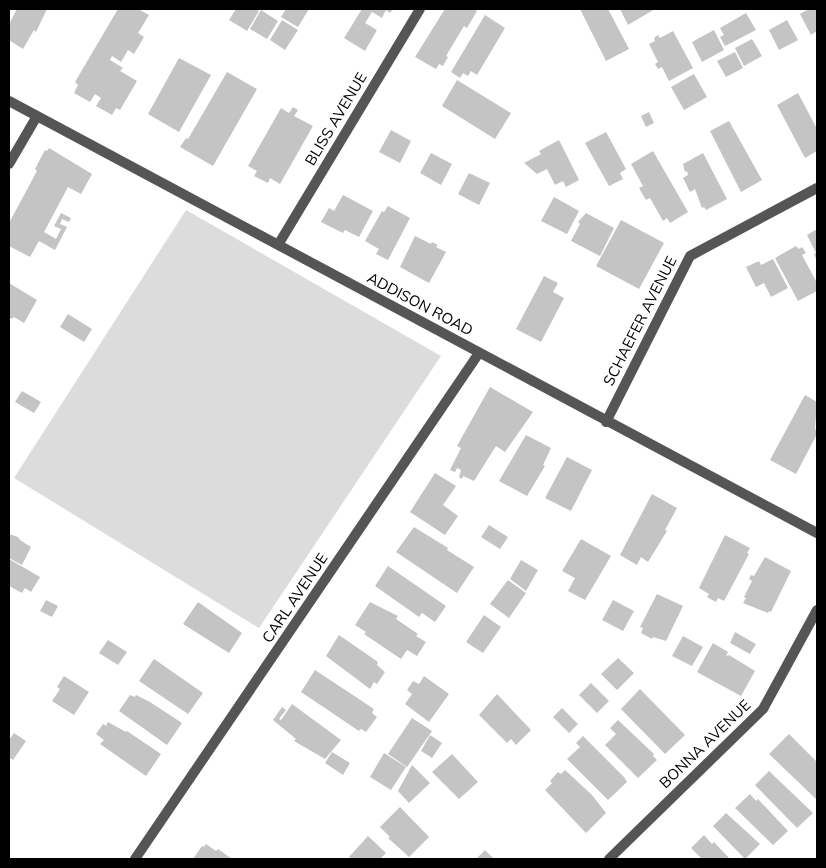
<svg xmlns="http://www.w3.org/2000/svg" width="826" height="868" font-family="Mulish,sans-serif">
<style>
.green{fill:#dcdcdc}
.building{fill:#c4c4c4}
.lines{fill:none;stroke-linecap:round;stroke-linejoin:round}
.street{stroke:#555;stroke-width:10}
.labels{text-anchor:middle;stroke-width:5;stroke-linejoin:round;paint-order:stroke}
.street-label{font-size:15px;fill:#000;stroke:#fff}
</style>
<rect width="100%" height="100%" fill="#fff"/>
<path class="green" d="M186,210L441,356L259,628L14,478Z"/>
<path class="building" d="M17,9H47L36,32L34,30L23,49L9,40V24Z
M118,9H138L149,15L138,33L144,37L134,54L128,50L121,62L112,56L110,60L123,68L120,71L137,81L120,110L116,108L112,115L96,106L101,98L95,94L90,102L74,93L78,85L75,82Z
M236,9H255L259,11L247,31L229,20Z
M286,9H309L298,27L281,17Z
M362,9H393L390,13L386,10L382,18L372,12L365,23L377,30L365,51L344,38Z
M445,9H473L477,11L467,28L464,26L446,56L448,57L443,66L439,64L436,69L415,57Z
M580,9H608L629,49L606,61Z
M620,9H655L628,25Z
M809,9H817V31L811,35L800,14Z
M261,10L278,21L267,39L250,29Z
M746,13L756,30L725,46L720,37L724,35L720,28Z
M485,15L505,28L477,75L471,71L468,76L463,73L460,78L451,72Z
M282,20L298,30L285,50L270,40Z
M787,20L798,40L779,50L769,30Z
M714,30L724,50L702,62L692,42Z
M673,31L693,68L669,81L662,67L658,69L655,64L658,62L649,44L655,41L654,38L658,35L660,38Z
M752,39L762,56L744,66L735,48Z
M735,52L743,68L726,77L717,61Z
M179,58L211,75L179,132L148,114Z
M227,72L257,89L213,166L180,147L186,138L188,139Z
M694,74L707,97L684,110L671,87Z
M457,80L511,113L495,139L442,106Z
M798,93L817,129V151L805,158L777,105Z
M293,107L298,110L294,116L313,126L280,184L270,178L268,183L254,176L257,171L248,166L281,108L289,113Z
M649,112L654,123L646,127L641,116Z
M729,121L762,180L741,192L710,131Z
M391,130L411,141L400,163L379,152Z
M606,132L626,169L620,173L623,179L609,186L585,143Z
M559,140L579,180L566,187L563,181L555,185L547,169L537,174L524,163L541,154L539,151Z
M49,148L92,174L81,194L68,187L44,232L56,239L61,229L54,226L61,213L71,218L69,222L62,219L60,224L67,227L55,250L39,241L30,257L9,246V223L37,171L35,169L45,150L47,151Z
M653,151L688,212L670,223L667,218L663,221L650,198L646,200L639,188L643,186L631,164Z
M431,153L452,164L441,185L420,173Z
M703,153L727,199L706,210L704,207L702,208L695,189L690,192L683,178L688,175L687,171L685,172L683,164Z
M469,173L490,183L479,205L458,194Z
M343,195L373,211L359,237L345,230L343,233L321,222L329,208L334,211Z
M554,197L579,211L567,234L541,221Z
M388,206L410,218L388,260L376,254L379,249L365,241L382,211L384,212Z
M586,213L614,228L600,256L571,241L580,224L578,222Z
M621,220L664,243L639,289L596,266Z
M817,229V261L814,254L816,253L807,235Z
M415,236L431,244L432,242L438,245L436,247L446,252L429,283L400,267Z
M796,246L799,249L802,247L806,253L802,255L817,283V291L798,301L775,258Z
M773,259L788,288L771,297L764,283L756,287L746,267L759,261L761,265Z
M544,276L558,283L553,292L564,298L541,342L516,329Z
M9,283L37,300L24,323L14,317L12,319L9,317Z
M68,314L92,329L84,342L60,327Z
M490,387L533,412L505,452L496,446L474,481L463,476L462,479L459,477L461,470L457,468L455,472L450,470L461,448L457,446Z
M22,391L41,402L34,413L15,402Z
M805,395L817,402L815,428L817,434L796,474L770,460Z
M526,435L551,448L543,465L545,466L527,496L499,481Z
M567,457L592,470L571,511L545,498Z
M435,473L456,486L443,505L458,516L445,535L410,512Z
M652,494L677,508L665,530L667,531L648,562L641,557L637,565L620,555Z
M489,525L508,537L500,549L481,537Z
M414,527L448,548L447,550L474,567L457,593L396,552Z
M9,534L18,537L20,540L31,547L22,565L9,558Z
M725,535L750,548L747,553L749,554L724,601L718,598L716,602L707,597L709,594L699,588Z
M581,539L611,556L585,600L568,591L575,578L562,571Z
M765,557L791,571L771,612L769,611L768,613L743,603L746,598L744,597L752,581L749,579L751,575L754,576Z
M9,559L40,577L31,592L25,588L22,593L9,586Z
M521,560L538,570L526,591L510,579Z
M388,566L446,606L435,622L422,613L419,617L375,586Z
M508,580L526,593L509,618L490,604Z
M657,594L683,606L666,641L653,637L652,639L641,633L643,628L640,627Z
M46,600L58,606L52,617L40,611Z
M613,600L634,611L623,631L602,620Z
M198,602L242,633L229,653L183,624Z
M370,602L398,616L396,619L418,634L416,636L426,642L417,656L407,650L401,659L364,634L366,632L355,625Z
M484,615L501,627L483,653L466,642Z
M735,632L756,644L750,654L730,643Z
M339,635L378,662L377,665L385,672L377,684L374,682L370,689L326,656Z
M683,636L703,647L692,666L672,656Z
M108,640L127,652L118,665L99,653Z
M713,643L728,652L726,656L729,655L755,671L741,696L697,672Z
M618,658L634,673L617,690L601,674Z
M154,659L203,693L188,714L139,681Z
M315,670L374,709L372,713L377,717L366,732L361,729L359,731L301,692Z
M64,676L89,692L74,715L52,701L60,689L57,687Z
M424,676L449,694L429,722L405,704L412,694L407,690L413,681L419,684Z
M591,683L609,701L597,713L579,695Z
M640,689L685,735L665,754L621,709Z
M497,694L531,730L516,745L511,739L507,743L479,715Z
M130,695L135,697L136,695L150,702L182,723L167,745L119,711Z
M292,704L341,740L325,759L294,741L296,739L273,720L282,707L286,710L279,719L281,720Z
M562,708L578,724L569,733L553,717Z
M412,718L432,731L407,767L388,754Z
M618,720L654,754L653,756L657,760L638,778L605,745L616,734L610,728Z
M108,722L126,732L127,731L161,754L146,776L100,744L104,740L96,734L103,724L106,726Z
M14,733L26,741L13,760L9,757V740Z
M789,734L817,762L816,799L769,754Z
M430,735L442,743L432,758L421,751Z
M583,736L624,777L627,782L608,800L567,759L580,747L576,743Z
M332,752L350,763L343,775L325,763Z
M384,753L406,767L391,790L370,777Z
M452,754L478,782L459,799L432,772Z
M412,765L430,783L409,803L398,791Z
M565,770L592,795L606,813L586,833L545,790L552,783L550,781L558,772L561,774Z
M769,771L813,813L797,828L755,785Z
M750,794L756,801L758,799L788,831L773,845L735,808Z
M400,807L429,837L409,857L388,838L390,837L380,827Z
M726,813L760,844L745,859L713,826Z
M704,835L712,844L714,842L730,859H702L691,848Z
M368,836L386,853L380,859H352L349,857Z
M206,844L216,851L218,849L232,859H193L202,846L204,847Z
M485,850L494,859H476Z"/>
<g class="lines">
<path class="street" d="M9,101L817,533
M9,164L37,116
M278,245L420,9
M606,422L690,256L817,188
M135,859L479,353
M609,859L763,709L817,610"/>
</g>
<g class="labels">
<g class="street-label">
<text transform="translate(336 119) rotate(-59)" y="5">BLISS AVENUE</text>
<text transform="translate(420 304) rotate(28)" y="5">ADDISON ROAD</text>
<text transform="translate(640 321) rotate(-63)" y="5">SCHAEFER AVENUE</text>
<text transform="translate(295 598) rotate(-56)" y="5">CARL AVENUE</text>
<text transform="translate(705 744) rotate(-44)" y="5">BONNA AVENUE</text>
</g>
</g>
<rect width="826" height="868" fill="none" stroke="#000000" stroke-width="20"/>
</svg>
